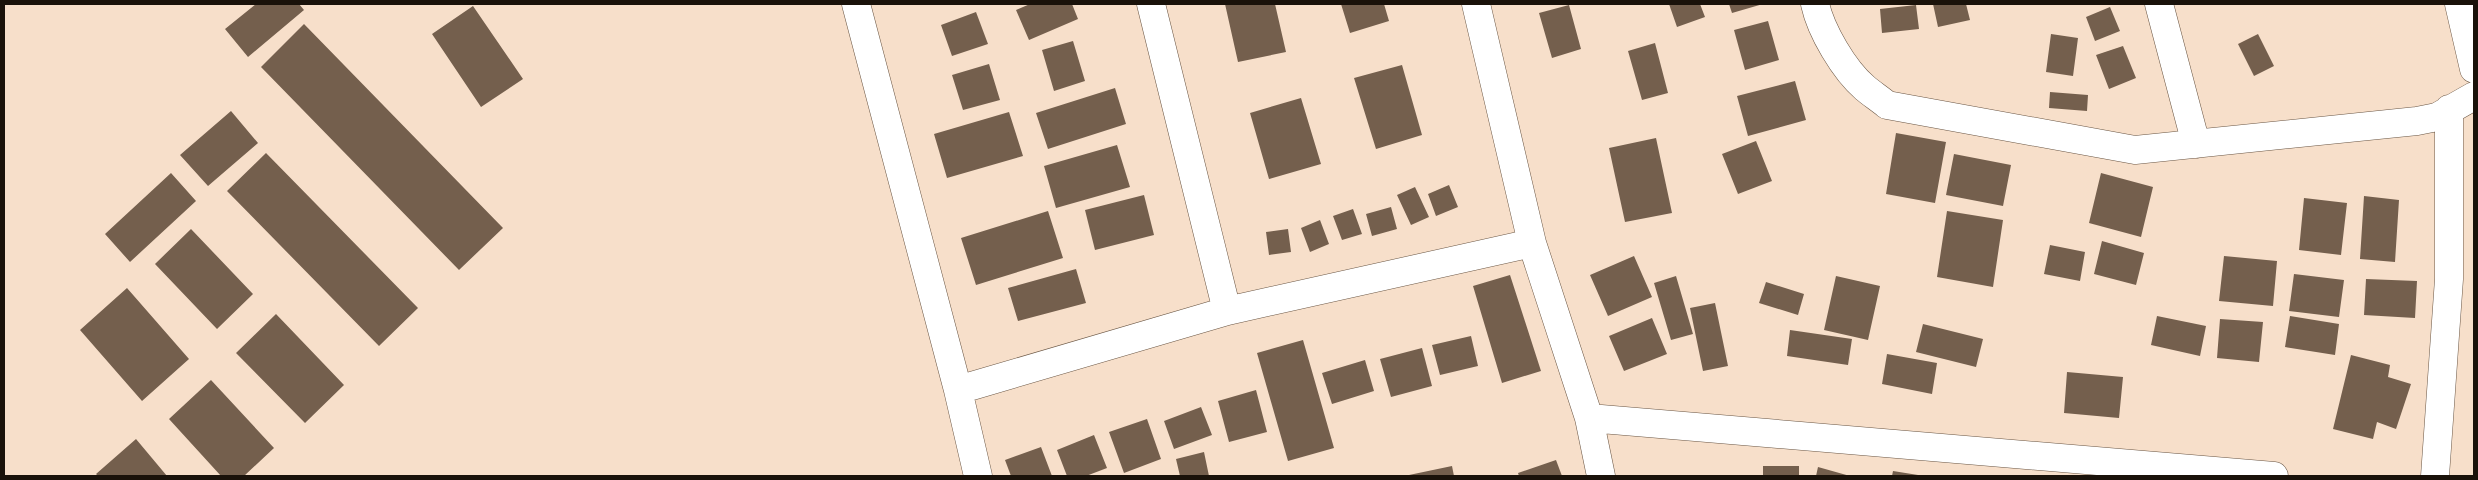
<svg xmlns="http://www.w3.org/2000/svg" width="2478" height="480" font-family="Barlow,sans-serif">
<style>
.building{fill:#745f4d}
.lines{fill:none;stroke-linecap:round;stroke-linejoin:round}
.minor-casing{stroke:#6a5644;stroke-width:29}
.minor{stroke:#fff;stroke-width:28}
</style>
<rect width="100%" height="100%" fill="#f7dfca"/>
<path class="building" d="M256,4H299L304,10L248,57L225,29Z
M1030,4H1072L1078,19L1029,40L1016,10Z
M1225,4H1275L1286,52L1238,62Z
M1341,4H1384L1389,21L1350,33Z
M1669,4H1700L1705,17L1677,27Z
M1729,4H1763L1732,13Z
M1933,4H1966L1970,20L1938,27Z
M1569,5L1581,49L1552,58L1539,13Z
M1916,5L1919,29L1882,33L1880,9Z
M473,6L523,79L481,107L432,34Z
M2110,7L2120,31L2095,41L2086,17Z
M976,12L988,44L952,56L941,25Z
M1768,21L1779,60L1745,70L1734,30Z
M304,24L503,228L459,270L261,67Z
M2051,34L2078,38L2073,76L2046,72Z
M2258,34L2274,66L2254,76L2238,44Z
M1073,41L1085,81L1054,91L1042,50Z
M1655,43L1668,93L1642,100L1628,51Z
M2123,46L2136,78L2109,89L2096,55Z
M989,64L1000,100L963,110L952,75Z
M1402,65L1422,135L1376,149L1354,78Z
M1795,81L1806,120L1748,136L1737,96Z
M1115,88L1126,124L1048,149L1036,113Z
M2050,92L2088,95L2087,111L2049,108Z
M1301,98L1321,164L1269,179L1250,113Z
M231,111L258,143L208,186L180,155Z
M1009,112L1023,156L947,178L934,134Z
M1896,133L1946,142L1935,203L1886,194Z
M1656,138L1672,213L1625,222L1609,148Z
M1756,141L1772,181L1738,194L1722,154Z
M1117,145L1130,187L1056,208L1044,166Z
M266,153L418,308L379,346L227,191Z
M1954,154L2011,165L2003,206L1946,195Z
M171,173L196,201L130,262L105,234Z
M2101,173L2153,187L2141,237L2089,223Z
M1449,185L1458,207L1436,216L1428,194Z
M1415,187L1429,217L1411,225L1397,195Z
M1144,195L1154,235L1095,250L1085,210Z
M2364,196L2399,200L2395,262L2360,259Z
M2304,198L2347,203L2341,255L2299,250Z
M1391,207L1397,229L1372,236L1366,214Z
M1353,209L1362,234L1342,240L1333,216Z
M1048,211L1063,258L976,285L961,238Z
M1947,211L2003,220L1993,287L1937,277Z
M1320,220L1329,244L1310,252L1301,228Z
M191,229L253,294L217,329L155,264Z
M1288,229L1291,252L1269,255L1266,232Z
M2102,241L2144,253L2136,285L2094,274Z
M2050,245L2085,252L2080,281L2044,274Z
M1634,256L1652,297L1608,316L1590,275Z
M2224,256L2277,261L2273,306L2219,301Z
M1076,269L1086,303L1018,321L1008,288Z
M2294,274L2344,280L2339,317L2289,311Z
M1510,275L1541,371L1502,383L1473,286Z
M1676,276L1693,334L1671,340L1654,283Z
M1836,276L1880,286L1868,340L1824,330Z
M2366,279L2417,281L2415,318L2364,315Z
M1766,282L1804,294L1798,315L1759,303Z
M127,288L189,359L142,401L80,330Z
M1715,303L1728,366L1703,371L1690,308Z
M276,314L344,385L305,423L236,353Z
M2157,316L2206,326L2200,356L2151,345Z
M2290,316L2339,324L2335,355L2285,347Z
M1652,318L1667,354L1624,371L1609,336Z
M2220,319L2263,322L2259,362L2217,358Z
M1923,324L1983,339L1976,367L1916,352Z
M1790,330L1852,339L1848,365L1787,356Z
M1471,336L1478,366L1440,375L1432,345Z
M1303,340L1334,448L1288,461L1257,353Z
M1422,348L1432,386L1391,397L1380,359Z
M1887,354L1937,363L1932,394L1882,384Z
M2351,355L2390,365L2388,377L2411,384L2396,429L2377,422L2373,439L2333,429Z
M1365,360L1374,391L1332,404L1322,373Z
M2067,372L2123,377L2119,418L2064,413Z
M211,380L274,448L244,476H221L169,419Z
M1256,390L1267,432L1229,442L1218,401Z
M1201,407L1212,435L1174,449L1164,421Z
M1147,419L1161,459L1124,473L1109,432Z
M1094,435L1107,468L1086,476H1067L1057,450Z
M136,439L167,476H98L96,474Z
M1041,447L1052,476H1011L1005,460Z
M1204,452L1209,476H1180L1176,459Z
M1556,460L1562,476H1519L1518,473Z
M1452,466L1454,476H1409V475Z
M1763,466H1799V476H1763Z
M1818,467L1850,476H1816Z
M1893,471L1918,475V476H1892Z"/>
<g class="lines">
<g class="minor-casing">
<path id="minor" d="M856,4L958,390L1227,311L1532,243
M1151,4L1227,311
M1476,4L1532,243L1589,418L1601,476
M1815,4C1821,31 1844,70 1865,88C1872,94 1880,99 1887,105L2135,150L2417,121L2437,117L2474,96
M2159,4L2196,144
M2459,4L2474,69
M958,390L978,476
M1589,418L2274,476
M2435,476L2449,279V109"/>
</g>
<use href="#minor" class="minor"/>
</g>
<rect width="2478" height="480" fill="none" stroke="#1a120a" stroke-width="10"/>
</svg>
